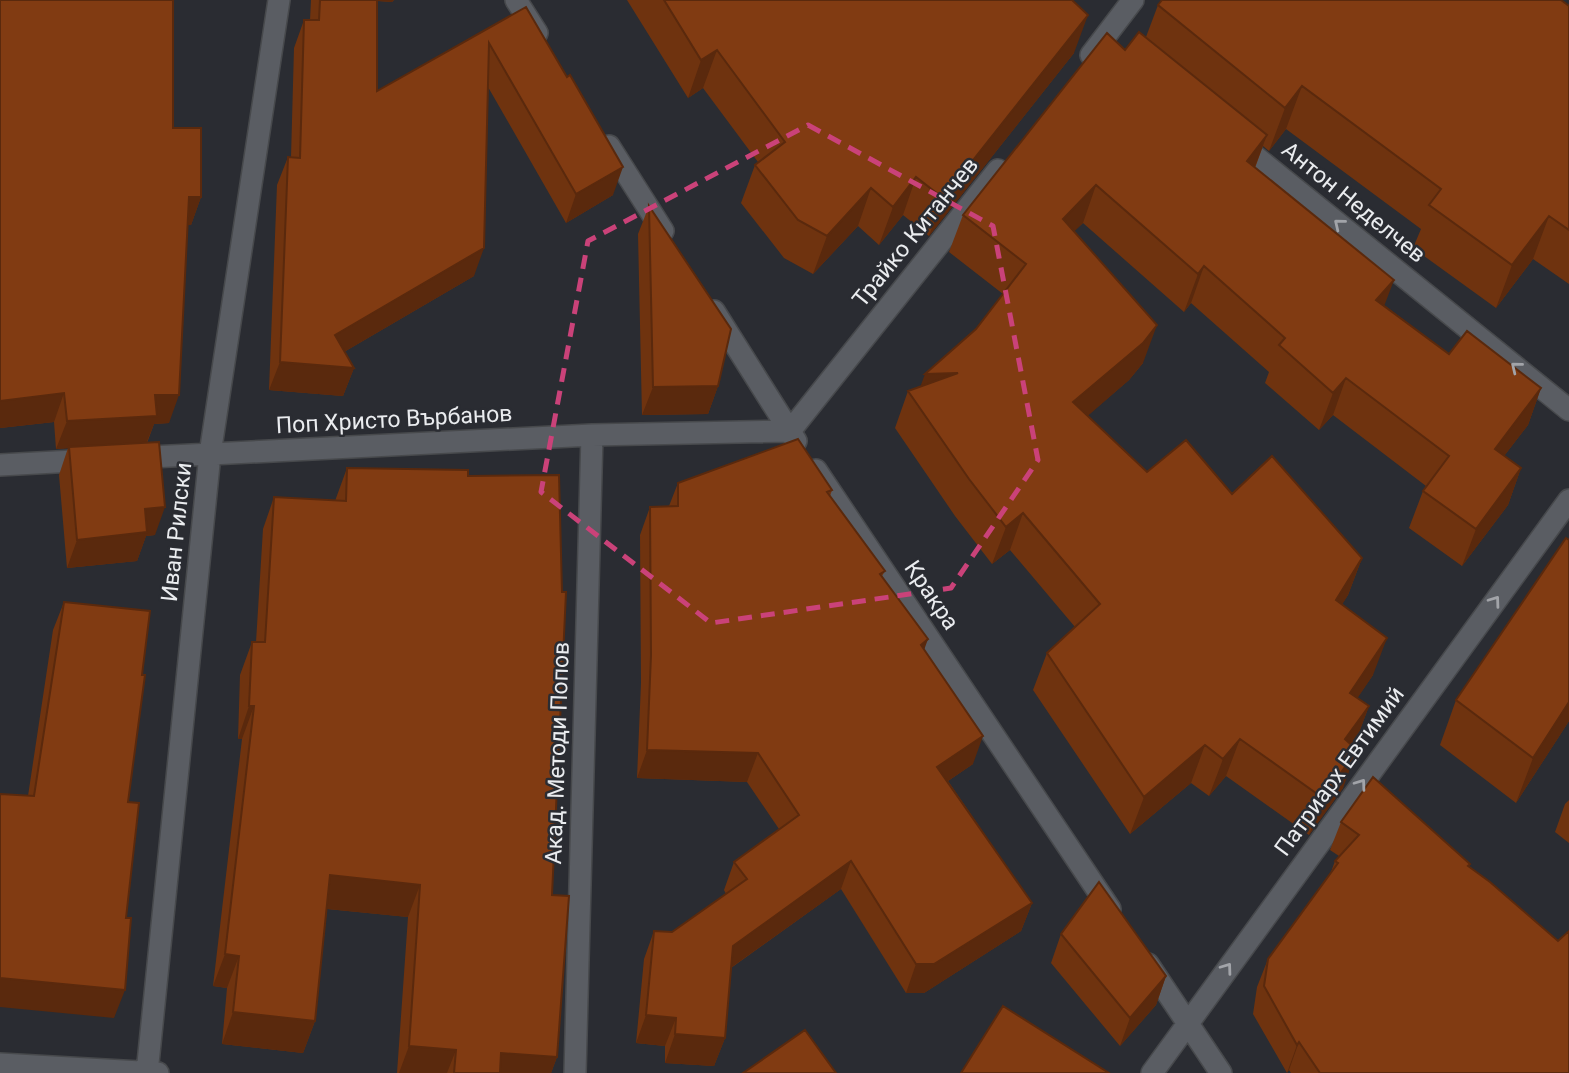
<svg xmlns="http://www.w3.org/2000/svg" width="1569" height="1073" font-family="Roboto,sans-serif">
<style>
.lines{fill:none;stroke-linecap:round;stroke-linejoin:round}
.minor-casing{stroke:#47494c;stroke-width:24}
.minor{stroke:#5a5d63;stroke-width:21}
.wall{fill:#6f330f}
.shaded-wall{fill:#5a290d}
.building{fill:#813b12;stroke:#5a290d;stroke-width:2}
.oneway{stroke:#a2a4a9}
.marked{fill:none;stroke:#ca4279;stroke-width:5;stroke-dasharray:14 9;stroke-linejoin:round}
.labels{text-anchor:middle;stroke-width:5;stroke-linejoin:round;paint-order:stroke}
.street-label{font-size:23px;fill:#eaecef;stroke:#2a2c32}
</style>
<rect width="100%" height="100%" fill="#2a2c32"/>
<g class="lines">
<g class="minor-casing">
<path id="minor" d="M516,0L537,33
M1091,55L1133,0
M1236,141L1569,410
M609,146L663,231
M714,311L796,441
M131,458L592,435L790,431L998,170
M0,465L92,460
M816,470L1110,909
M1148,964L1221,1073
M0,1064L158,1073
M147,1073L210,454L279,0
M575,1073L592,435
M1152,1073L1569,500"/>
</g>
<use href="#minor" class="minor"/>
</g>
<path class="wall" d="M311,0H394L392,2L377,1V91L526,7L613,195L566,223L488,87L474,276L344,352L354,368L343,396L269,390L277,185L288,157H291L294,48L304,20H310Z
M627,0H1072L1074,53L929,236L903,215L879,245L858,226L813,274L784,258L741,203L755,165L758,162L703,88L688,98Z
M1158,5L1569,6V284L1533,259L1496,308L1413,248L1421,229L1286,129L1269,151L1263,146L1255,168L1384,305L1449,354L1541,388L1528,425L1504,456L1521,468L1508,505L1462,566L1409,528L1423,491L1426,486L1333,415L1319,430L1265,383L1269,372L1191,303L1184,312L1083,223L1074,231L1143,363L1129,380L1087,416L1147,472L1232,494L1362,558L1348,595L1342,604L1373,675L1357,698L1369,706L1355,743L1353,747L1343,788L1309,835L1226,776L1209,796L1191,783L1130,834L1033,690L1047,653L1075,627L1010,550L992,564L955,516L895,428L908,391L920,387L976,329L1003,294L949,252L963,215L1125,50L1146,37Z
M173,128L201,197L191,225H188L169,423L154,424L147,443L155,535L146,536L137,561L67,568L59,475L68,448L56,449L54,422L0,428Z
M649,206L718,386L708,414L642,415L638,234Z
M347,468L468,476L552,895L557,1057L551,1073H397L408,917L327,909L315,1021L303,1053L222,1044L227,988L213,986L242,739H238L240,675L252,642H256L263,529L274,497L335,501Z
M678,483L832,490L830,496L885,571L882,576L924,650L973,764L948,781L1032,903L1021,931L924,993H906L841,889L731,968L725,1038L714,1066L665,1063V1046L636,1043L644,959L654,931L672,932L726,894L724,890L734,862L779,829L747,782L637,778L641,683L640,535L650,507L669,506Z
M64,602L128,802L114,1018L28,796L53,630Z
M1456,700L1569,721L1516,803L1440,745Z
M1569,800V843L1555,832L1565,804Z
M1341,822L1470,864L1469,867L1569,1073H1291L1289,1070L1287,1073L1253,1014L1257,987L1268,959L1331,872L1335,861L1339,856L1330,850Z
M1061,934L1166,976L1156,1005L1120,1046L1051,963Z"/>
<path class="shaded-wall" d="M366,0H394L392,2Z
M1088,15L1074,53L929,236L943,198Z
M717,50L703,88L688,98L701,60Z
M1302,86L1286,129L1269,151L1285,108Z
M1267,135L1253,172L1247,161Z
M623,167L613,195L566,223L576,194Z
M916,177L903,215L879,245L893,207Z
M1096,185L1083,223L1049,256L1063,219Z
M871,188L858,226L813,274L827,236Z
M189,197H201L191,225H179Z
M1549,216L1533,259L1496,308L1512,265Z
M484,248L474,276L325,363L335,335Z
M1204,266L1191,303L1184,312L1198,274Z
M1394,280L1380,317L1376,300Z
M1157,325L1143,363L1129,380L1060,440L1073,402Z
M280,362L354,368L343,396L269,390Z
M958,373L915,401L925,374Z
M1346,378L1333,415L1319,430L1333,393Z
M718,386L708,414L642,415L653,387Z
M1541,388L1528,425L1481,486L1495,449Z
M64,393L54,422L0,428V401Z
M155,395H179L169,423L154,424L146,444L56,449L67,421Z
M1521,468L1508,505L1462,566L1476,529Z
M165,507L155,535L146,536L137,561L67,568L77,540L145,509Z
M1023,513L1010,550L992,564L1006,527Z
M1362,558L1348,595L1322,637L1336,600Z
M1387,638L1373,675L1336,730L1350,693Z
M928,639L918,667L921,645Z
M1569,702V721L1516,803L1533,758Z
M249,706H254L242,739H238Z
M1369,706L1355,743L1331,776L1345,739Z
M983,736L973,764L927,795L937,767Z
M1240,739L1226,776L1209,796L1223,759Z
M1205,745L1191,783L1130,834L1144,797Z
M647,750L758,753L747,782L637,778Z
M1357,750L1343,788L1309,835L1323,798Z
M851,861L841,889L722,974L733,946Z
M330,875L420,885L408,917L318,908Z
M1032,903L1021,931L924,993H906L916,964Z
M225,954L239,956L227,988L213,986Z
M1166,976L1156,1005L1120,1046L1130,1018Z
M0,978L125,990L114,1018L0,1007Z
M233,1012L315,1021L303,1053L222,1044Z
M646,1015L676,1018L665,1046L636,1043Z
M675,1034L725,1038L714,1066L665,1063Z
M1299,1042L1289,1070L1287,1073L1297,1045Z
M409,1046L456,1050L447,1073H399Z
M501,1053L557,1057L551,1073H494Z"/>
<path class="building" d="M0,0H173V128H201V197H189L179,395H155L157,416L67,421L64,393L0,401Z
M320,0H377V91L526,7L567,77L570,75L623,167L576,194L489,43L484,248L335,335L354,368L280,362L288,157L300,158L304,20H319Z
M664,0H1072L1088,15L943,198L916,177L893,207L871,188L827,236L798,220L755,165L785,142L717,50L701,60Z
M1162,0H1561L1569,6V230L1549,216L1512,265L1429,205L1441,189L1302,86L1285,108L1158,5Z
M1139,32L1267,135L1247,161L1394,280L1376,300L1449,354L1467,331L1541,388L1495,449L1521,468L1476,529L1423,491L1449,456L1346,378L1333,393L1279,345L1285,338L1204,266L1198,274L1096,185L1063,219L1157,325L1143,343L1073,402L1147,472L1186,440L1232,494L1272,456L1362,558L1336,600L1387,638L1350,693L1369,706L1345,739L1357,750L1323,798L1240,739L1223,759L1205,745L1144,797L1047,653L1100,604L1023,513L1006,527L969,479L908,391L958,373L925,374L976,329L1026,264L963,215L1107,33L1125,50Z
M649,206L731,329L718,386L653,387Z
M798,439L832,490L827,492L885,571L880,574L928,639L921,645L983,736L937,767L1032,903L934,964H916L851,861L733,946L725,1038L675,1034L676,1018L646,1015L654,931L672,932L747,879L734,862L799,815L758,753L647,750L651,655L650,507L678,506V483Z
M159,442L165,507L145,509L147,532L77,540L69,447Z
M347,468L468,470V476L559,475L562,592H566L552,895L569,896L557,1057L501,1053L500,1073H454L456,1050L409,1046L420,885L330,875L315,1021L233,1012L239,956L225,954L254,706H249L252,642H265L274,497L346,501Z
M1566,538L1569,540V702L1533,758L1456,700Z
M64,602L150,611L142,675H145L128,802L139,803L126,918H131L125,990L0,978V794L34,796Z
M1373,777L1470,864L1468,866L1490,882L1558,941L1569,931V1073H1320L1299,1042L1297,1045L1264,986L1268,959L1338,863L1335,861L1359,835L1341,822Z
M1099,882L1166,976L1130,1018L1061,934Z
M1003,1006L1109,1073H961Z
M805,1030L836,1073H743Z"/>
<defs><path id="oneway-chevron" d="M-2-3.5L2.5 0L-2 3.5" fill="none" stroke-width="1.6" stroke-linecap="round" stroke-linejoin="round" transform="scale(1.75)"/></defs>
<g class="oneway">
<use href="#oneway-chevron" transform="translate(1339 224) rotate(-141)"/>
<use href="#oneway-chevron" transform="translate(1516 367) rotate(-141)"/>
<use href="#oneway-chevron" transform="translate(1495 601) rotate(-54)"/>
<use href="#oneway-chevron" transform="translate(1361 784) rotate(-54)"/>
<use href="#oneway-chevron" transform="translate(1227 968) rotate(-54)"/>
</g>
<path class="marked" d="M808,125L993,226L1038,460L951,588L711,623L541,492L588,241Z"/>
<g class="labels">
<g class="street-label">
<text transform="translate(1354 202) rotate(39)" y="8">Антон Неделчев</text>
<text transform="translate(915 232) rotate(-51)" y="8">Трайко Китанчев</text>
<text transform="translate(394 419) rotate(-3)" y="8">Поп Христо Върбанов</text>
<text transform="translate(176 532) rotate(-84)" y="8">Иван Рилски</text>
<text transform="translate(932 595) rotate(56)" y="8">Кракра</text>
<text transform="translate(557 753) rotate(-88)" y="8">Акад. Методи Попов</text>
<text transform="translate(1339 771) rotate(-54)" y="8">Патриарх Евтимий</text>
</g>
</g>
</svg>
